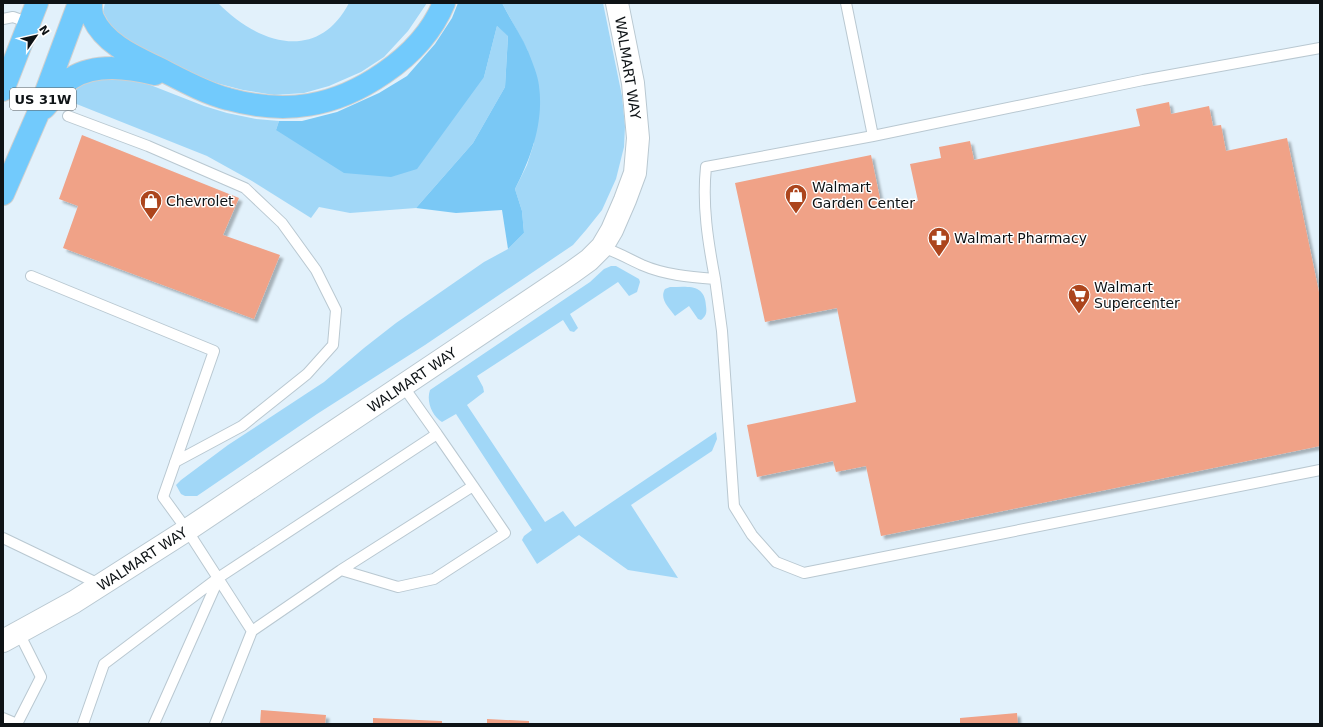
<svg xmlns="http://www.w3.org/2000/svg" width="1323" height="727" font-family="'DejaVu Sans',sans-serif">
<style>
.green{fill:#a1d7f7}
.forest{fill:#7ac8f5}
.building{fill:#f0a287;filter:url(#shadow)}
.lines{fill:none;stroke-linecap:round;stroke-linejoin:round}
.lane-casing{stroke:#b9c8d1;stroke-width:12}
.secondary-casing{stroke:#b9c8d1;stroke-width:24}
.highway-casing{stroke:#cfd0d0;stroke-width:24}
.lane{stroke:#fff;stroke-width:10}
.secondary{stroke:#fff;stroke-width:22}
.highway{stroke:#72cafc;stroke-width:22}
.labels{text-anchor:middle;stroke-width:3;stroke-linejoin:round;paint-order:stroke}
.shield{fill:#fff;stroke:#565a5c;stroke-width:1}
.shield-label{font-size:13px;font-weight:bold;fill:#0e1316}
.street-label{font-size:14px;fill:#0e1316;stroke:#fff}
.poi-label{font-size:14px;fill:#0e1316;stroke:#fff;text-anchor:start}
</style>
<defs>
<filter id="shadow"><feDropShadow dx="3.5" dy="3.5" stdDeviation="1" flood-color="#0004"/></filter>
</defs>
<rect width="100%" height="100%" fill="#e2f1fb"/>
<path class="green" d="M105,3H218C257,43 317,64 349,3H427L408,31L384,57L361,72L329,86L304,93L274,95L243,90L216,83L156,60L118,39L103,12Z
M502,3H603L622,96L625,126L624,147L616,179L602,210L586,230L573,245L425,345L317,414L197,496H185L181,494L176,485L181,480L228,445L324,382L364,348L396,323L484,262L508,249L524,233L522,211L515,189L527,165L534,143L528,51Z
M497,26L508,35L505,87L473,143L416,208L350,213L319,207L311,218L252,181L207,156L69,101L73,86L93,77L135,79L204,106L227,113L256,119L279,121L276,130L484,77Z
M611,266H616L639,279L640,282L637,292L629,296L618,282L570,314L578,328L574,332L570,331L563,320L477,376L483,387L484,392L467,405L545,522L563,511L575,527L716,432L717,439L712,451L631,505L678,578L628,570L579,535L537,564L522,540L524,536L532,530L456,414L442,422C432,416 426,401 430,390L590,282L604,269Z
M670,287C687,287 705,283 706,306C707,313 706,316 701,320L698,319L689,306L675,316C669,308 659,299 665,289Z"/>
<path class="forest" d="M458,3H502C510,19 521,35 528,51C532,62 538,75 539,86C544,122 531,158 515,189L522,211L524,233L508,249L502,210L456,213L416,208L473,143L505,87L508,36L497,26L484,77L417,169L391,177L344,173L276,130L279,121H302L337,112L379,93L407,76L435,44L452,18Z"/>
<path class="building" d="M1169,102L1171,114L1209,106L1213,126L1221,125L1226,151L1287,138L1320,297V446L881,536L866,466L836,472L833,461L757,477L747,425L856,402L837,308L765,322L735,183L871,155L882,208L918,201L910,164L941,158L939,147L970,141L974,160L1140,126L1136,109Z
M82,135L239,198L223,235L280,255L254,319L63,248L78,206L59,199Z
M261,710L326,715L325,724H260Z
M1017,713L1018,724H960V718Z
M373,718L442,721V724H373Z
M487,719L529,721V724H487Z"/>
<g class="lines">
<g class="lane-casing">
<path id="lane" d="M846,3L873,136
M3,19L13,17L30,23
M68,116L148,146L245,188L282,223L316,270L336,310L333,345L307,374L242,426L175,462
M602,247C617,252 629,259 642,265C665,275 690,277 715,279C708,242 702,205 706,167L873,136L1143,80L1320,48
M31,276L214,351L163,497L187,530L252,631L215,724
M715,279L722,331L734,506L752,535L776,562L804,573L1320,470
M3,538L101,585
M341,570L398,587L434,579L505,533L473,486
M252,631L341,570L473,486L437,434
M3,718L17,724
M17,724L41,677L19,633
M83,724L104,664L218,578L437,434L403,386
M154,724L218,580"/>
</g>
<g class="secondary-casing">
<path id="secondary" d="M3,641L74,602L187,530L571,273L589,260L602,247L612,230L625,200L635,173L638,138L633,83L617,3"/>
</g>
<g class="highway-casing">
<path id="highway" d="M91,3C91,8 91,13 93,18C104,43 133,56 156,67C178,78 204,93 228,99C286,115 335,107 384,73C409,56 432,32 444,3
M3,90L37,3
M44,108C51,101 65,82 72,78C96,63 129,68 155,74
M3,194L37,116L79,3"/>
</g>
<use href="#lane" class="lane"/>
<use href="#secondary" class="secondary"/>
<use href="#highway" class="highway"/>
</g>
<defs>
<g id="shop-pin" transform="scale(1.15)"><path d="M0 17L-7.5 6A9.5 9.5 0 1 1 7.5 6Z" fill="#ac451d" stroke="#fff"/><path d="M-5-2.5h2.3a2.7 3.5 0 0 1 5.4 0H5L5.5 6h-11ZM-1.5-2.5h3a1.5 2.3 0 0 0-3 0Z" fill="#fff"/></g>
<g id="pharmacy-pin" transform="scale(1.15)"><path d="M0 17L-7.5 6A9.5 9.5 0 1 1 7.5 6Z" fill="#ac451d" stroke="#fff"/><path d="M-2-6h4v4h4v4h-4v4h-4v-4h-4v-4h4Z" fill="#fff"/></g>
<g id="supermarket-pin" transform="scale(1.15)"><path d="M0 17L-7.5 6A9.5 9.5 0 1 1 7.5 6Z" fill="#ac451d" stroke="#fff"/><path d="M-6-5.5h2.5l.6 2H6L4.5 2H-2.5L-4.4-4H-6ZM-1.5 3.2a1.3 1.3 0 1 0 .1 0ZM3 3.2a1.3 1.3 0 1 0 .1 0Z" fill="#fff"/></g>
</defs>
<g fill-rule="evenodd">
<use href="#shop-pin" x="796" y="195"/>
<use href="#shop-pin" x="151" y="201"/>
<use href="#pharmacy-pin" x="939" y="238"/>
<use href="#supermarket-pin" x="1079" y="295"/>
</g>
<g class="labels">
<rect class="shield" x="10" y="88" width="66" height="22" rx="3"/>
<g class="shield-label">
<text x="43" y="104">US 31W</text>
</g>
<g class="street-label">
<text transform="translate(628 68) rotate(81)" y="5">WALMART WAY</text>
<text transform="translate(412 380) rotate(-34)" y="5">WALMART WAY</text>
<text transform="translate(142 559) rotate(-33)" y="5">WALMART WAY</text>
</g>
<g class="poi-label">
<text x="812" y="192">Walmart<tspan x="812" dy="16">Garden Center</tspan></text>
<text x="166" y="206">Chevrolet</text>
<text x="954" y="243">Walmart Pharmacy</text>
<text x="1094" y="292">Walmart<tspan x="1094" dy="16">Supercenter</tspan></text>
</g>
</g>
<rect width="1323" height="727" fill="none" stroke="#0e1316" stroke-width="8"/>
<g transform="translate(36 36) rotate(56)" stroke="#ffffff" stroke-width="3" paint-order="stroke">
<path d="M0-3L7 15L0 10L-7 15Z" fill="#0e1316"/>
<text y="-6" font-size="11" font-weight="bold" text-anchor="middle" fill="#0e1316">N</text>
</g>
</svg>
